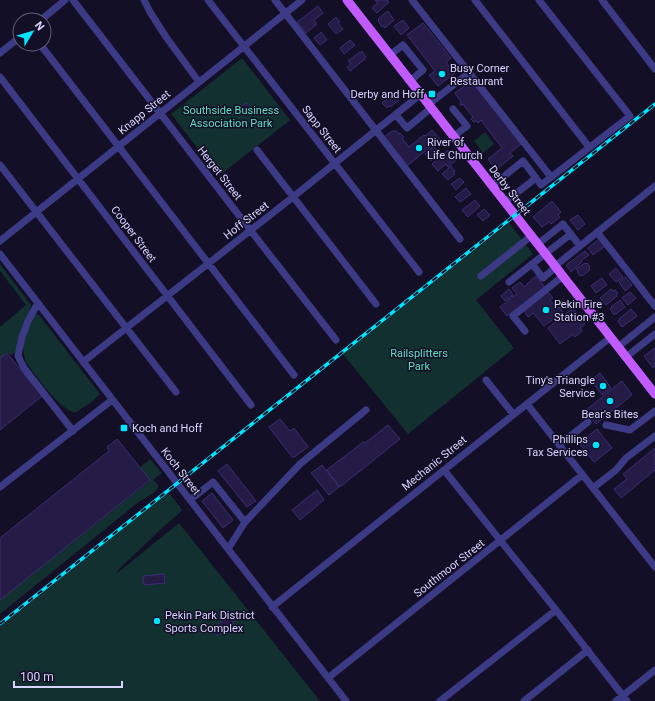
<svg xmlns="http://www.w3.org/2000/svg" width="655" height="701" font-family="Roboto,sans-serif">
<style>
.green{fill:#12302f}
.building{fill:#241b47;stroke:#3b2d73}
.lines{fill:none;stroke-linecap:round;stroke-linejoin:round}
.minor{stroke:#3d3a85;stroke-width:7}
.major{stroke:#c25bff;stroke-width:9}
.rail-casing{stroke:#00e5ff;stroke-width:3.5}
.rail{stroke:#130f26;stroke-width:2;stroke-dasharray:6;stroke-linecap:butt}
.poi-dot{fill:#00e5ff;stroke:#130f26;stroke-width:1.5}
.labels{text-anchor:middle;stroke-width:3;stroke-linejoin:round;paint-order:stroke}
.poi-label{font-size:11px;fill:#d9d4ff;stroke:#130f26;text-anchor:start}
.park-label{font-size:11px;fill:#5fe0c0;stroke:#130f26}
.street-label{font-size:11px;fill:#d9d4ff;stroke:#130f26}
</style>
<rect width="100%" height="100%" fill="#130f26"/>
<path class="green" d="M242,58L290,120L219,176L171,114Z
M485,132L494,144L483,153L474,141Z
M509,223L533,254L476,300L514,348L408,434L343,354Z
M0,264L31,305V307L16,351L12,355L7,353L0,358V327L26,305L0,271Z
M36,314L39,315L100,394L93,401L75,413C56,406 40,380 27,364C19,347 26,328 36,314Z
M150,459L162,473L153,480L158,485V488C153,494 147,497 140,501L0,614V600L150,481L140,467Z
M169,494L174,499L182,510C174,519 164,525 156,534L120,568L116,574L179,523L320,701H0V627L165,495Z"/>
<path class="building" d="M375,0H387L389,2L377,13L372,8L378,3Z
M318,6L323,13L314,20L317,24L306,33L297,22Z
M388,11L394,20L385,28L383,26L382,27L378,21L379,20L378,19Z
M336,17L340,22L338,23L343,29L336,34L328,24Z
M403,20L409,28L401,35L394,26Z
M423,23L451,58L446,62L455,73L438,86L429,75L435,71L407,35Z
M321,32L327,40L320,45L314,38Z
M350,40L355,45L344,54L340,48Z
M362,51L366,57L365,58V59L350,71L347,67L351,64L348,61L360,52V53Z
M471,81L521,144L510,153L513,156L496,170L488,159L502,148L481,120L478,123L476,121L474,122L471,119L473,117L463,104L461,106L460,103L461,102L455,93Z
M394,94L399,100L390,107L389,106L387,108L382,103Z
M246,103L251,109L245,113L241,107Z
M432,130L440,139L407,166L384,137L392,131H396L399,134L400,133L404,137L402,138L409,147L424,135L425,136Z
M433,146L439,154L431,161L425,154Z
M448,150L456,160L448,167L446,164L438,171L432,164Z
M451,166L455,171L453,172L455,174L448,180L442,174Z
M460,178L464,182L456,190L451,184Z
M466,188L471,194L460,202L455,197Z
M475,200L480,206L468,217L462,210Z
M552,201L561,212L558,215L560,217L551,224L549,222L542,227L533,217Z
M484,209L490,215L483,221L477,215Z
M578,215L585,224L578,230L570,220Z
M599,239L605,246L593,255L588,248Z
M585,251L589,255L581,261L582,262L571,272L566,265Z
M585,263L586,264L587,263L590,267L589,268L590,270L582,276L581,275L580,276L577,272L578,271L576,269Z
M616,268L623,277L616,282L609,274Z
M536,276L545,287L507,316L500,307L510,299L509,298L505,301L501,296L509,289L513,295L511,296L512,297L517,294L512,288L520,282L524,287L528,284H527Z
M625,277L632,285L625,291L619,282Z
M602,278L607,285L596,293L591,286Z
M611,289L613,291L615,290L618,293L616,295L617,296L606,305L600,298Z
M548,292L553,298L550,300L557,309L559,307L563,312L544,326L533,313L528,317L524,311Z
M630,292L636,298L628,305L622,298Z
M620,300L625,307L616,314V313L614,315L610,309L612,308L611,307Z
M573,308L585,324L580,328L582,331L575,337L573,334L560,344L548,328Z
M631,309L637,316L622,327L618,321L620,320L619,319Z
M655,348V366L653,368L644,356Z
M7,353L42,396L0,430V358Z
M600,373L611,388L602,395L591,380Z
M622,381L632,395L596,424L585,411Z
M280,419L290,431L294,428L308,447L293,458L269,427Z
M388,425L400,439L340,487L327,470L363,442L365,443Z
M597,429L612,448L594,462L579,443Z
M117,439L150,480L0,600V538L109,451L107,447Z
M655,448V470L621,498L614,489L627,479L623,474Z
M227,464L256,501L247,507L218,471Z
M322,465L339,487L329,495L311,473Z
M317,490L324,500L300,520L292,510Z
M212,493L233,520L223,528L202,501Z
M164,574L165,583L144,585L143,576Z
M229,616L234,623L217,636L212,629Z"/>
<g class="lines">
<path class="minor" d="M73,0L251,231L336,340
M144,0L150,12L166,37L199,82
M208,0L419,272
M275,0L460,239
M412,0L551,177
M475,0L589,147
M602,0L655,69
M41,20L65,0
M40,44L294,375
M0,53L20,37
M390,55L403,45L423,70L410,81
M0,77L251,405
M429,104L469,73
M453,109L467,126L454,136
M396,115L407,128L431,108
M257,150L376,304
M0,165L176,392
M536,178L541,185L630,116L539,0
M492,186L523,161L536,178L505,202
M597,232L655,306
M0,241L302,0
M538,244L563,224L580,246
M0,254L228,549L346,701
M555,266L655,186
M556,267L543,278L532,264L571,234
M481,276L531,236
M509,282L532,264
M38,303L28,321L22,337L18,356L24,368L73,431
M525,331L513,316L563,276
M618,347L655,317
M626,357L655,334
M83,362L293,197L421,94
M486,380L513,414
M527,404L655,567
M606,425L630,430L655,411
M559,445L588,422
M444,470L556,610L627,701
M0,487L112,400
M593,488L616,470L626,458L655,436
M190,500L213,482L245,522
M228,549L245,522L300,464L366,410
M272,607L611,337
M328,678L582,475
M440,701L556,610
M524,701L588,650
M616,701L655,670"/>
<path class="major" d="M347,0L655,394"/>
<g class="rail-casing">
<path id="rail" d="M0,624L655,104"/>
</g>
<use href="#rail" class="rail"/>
</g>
<g class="poi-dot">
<circle cx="442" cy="74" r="4"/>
<rect x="428" y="90" width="8" height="8" rx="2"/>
<circle cx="419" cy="148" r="4"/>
<circle cx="546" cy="310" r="4"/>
<circle cx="603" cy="386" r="4"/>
<circle cx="610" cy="401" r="4"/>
<rect x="120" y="424" width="8" height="8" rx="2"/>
<circle cx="596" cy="445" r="4"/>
<circle cx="157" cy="621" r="4"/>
</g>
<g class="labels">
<g class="poi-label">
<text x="450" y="72">Busy Corner<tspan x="450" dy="13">Restaurant</tspan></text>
<text x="424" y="98" text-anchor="end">Derby and Hoff</text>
<text x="427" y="146">River of<tspan x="427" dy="13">Life Church</tspan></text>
<text x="554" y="308">Pekin Fire<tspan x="554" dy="13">Station #3</tspan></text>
<text x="595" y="384" text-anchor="end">Tiny's Triangle<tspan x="595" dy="13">Service</tspan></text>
<text x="610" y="418" text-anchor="middle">Bear's Bites</text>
<text x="132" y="432">Koch and Hoff</text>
<text x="588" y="443" text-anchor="end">Phillips<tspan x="588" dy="13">Tax Services</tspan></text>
<text x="165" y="619">Pekin Park District<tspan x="165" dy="13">Sports Complex</tspan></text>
</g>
<g class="park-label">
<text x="231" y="114">Southside Business<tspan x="231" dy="13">Association Park</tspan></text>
<text x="419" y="357">Railsplitters<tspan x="419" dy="13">Park</tspan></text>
</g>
<g class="street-label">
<text transform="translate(144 112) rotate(-39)" y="4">Knapp Street</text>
<text transform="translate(322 129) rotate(52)" y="4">Sapp Street</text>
<text transform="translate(220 173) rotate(52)" y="4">Herget Street</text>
<text transform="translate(510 190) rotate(52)" y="4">Derby Street</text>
<text transform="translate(246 220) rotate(-38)" y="4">Hoff Street</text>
<text transform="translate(134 234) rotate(53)" y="4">Cooper Street</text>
<text transform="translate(434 463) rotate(-39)" y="4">Mechanic Street</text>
<text transform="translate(181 471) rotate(52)" y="4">Koch Street</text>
<text transform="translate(449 568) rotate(-38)" y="4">Southmoor Street</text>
</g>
</g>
<g transform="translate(32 32) rotate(52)"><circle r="19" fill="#130f26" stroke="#625e7d"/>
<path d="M0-3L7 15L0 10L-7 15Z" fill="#00e5ff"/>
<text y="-6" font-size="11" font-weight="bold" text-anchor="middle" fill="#d9d4ff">N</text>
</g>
<path d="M14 681v6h108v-6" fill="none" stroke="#d9d4ff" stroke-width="2"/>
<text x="20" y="681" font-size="12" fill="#d9d4ff" stroke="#130f26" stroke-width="3" paint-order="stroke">100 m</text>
</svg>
